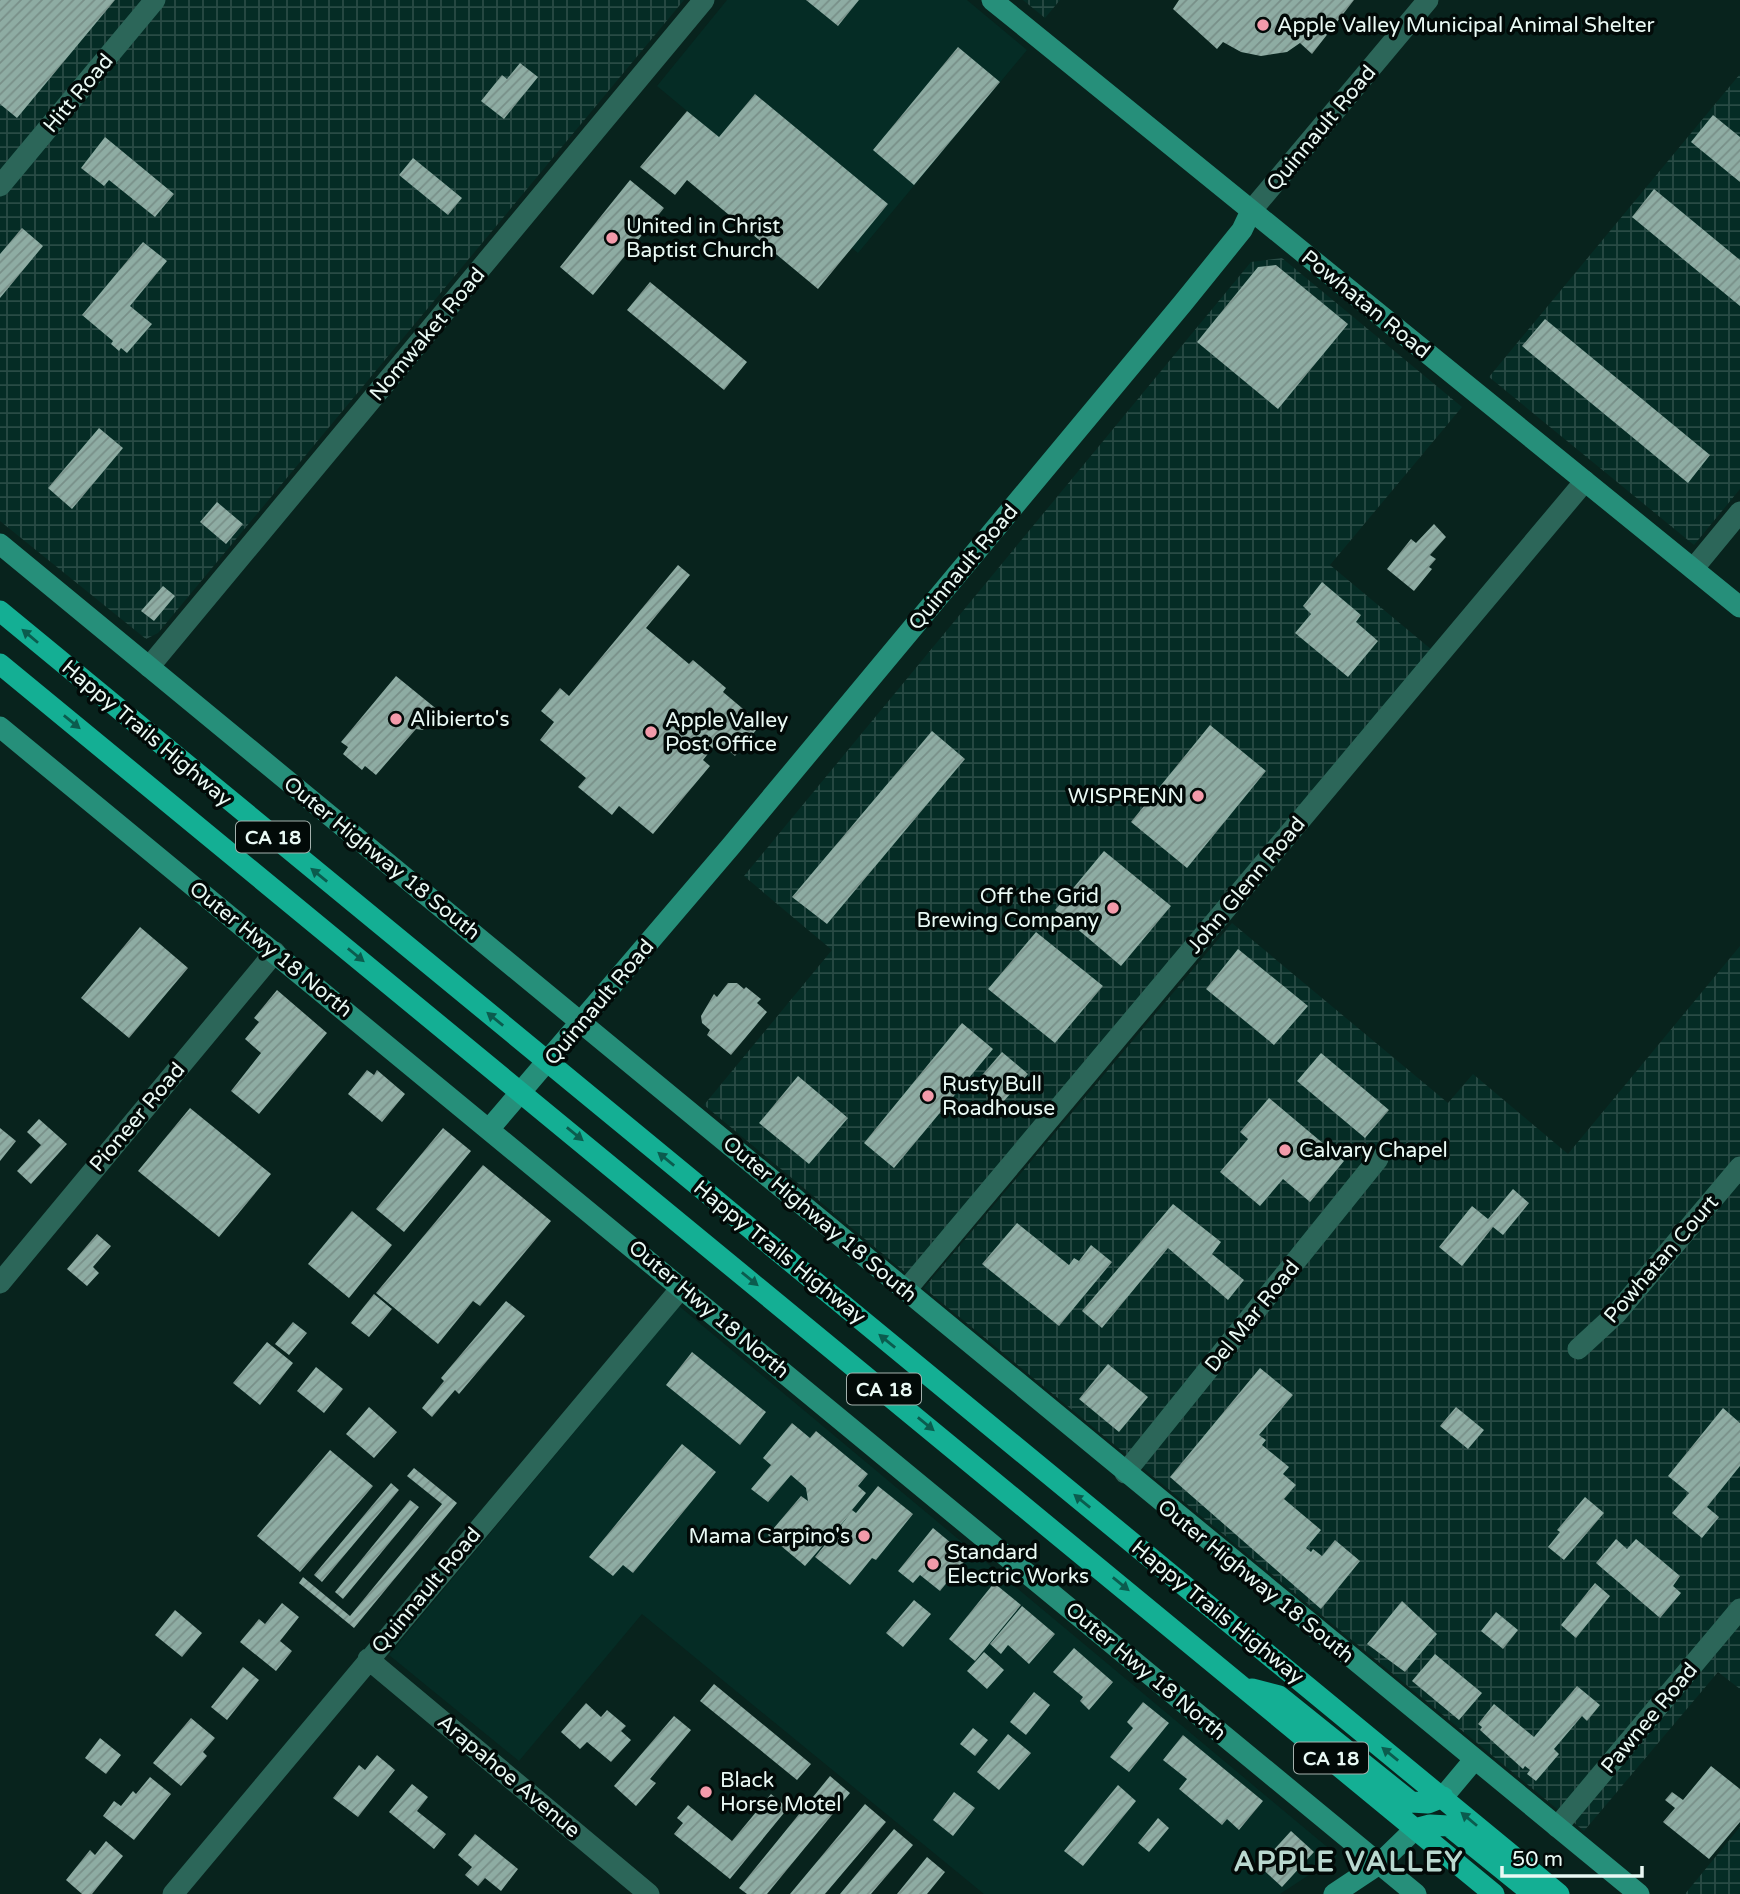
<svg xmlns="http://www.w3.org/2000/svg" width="1740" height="1894" font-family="'Varela Round',sans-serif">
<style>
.built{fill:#052c25}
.industrial{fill:url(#industrial-grid)}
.building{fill:url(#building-hatch)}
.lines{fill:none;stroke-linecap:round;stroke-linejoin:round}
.street{stroke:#2c6659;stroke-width:21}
.secondary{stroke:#268f7a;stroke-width:21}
.primary{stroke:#14af94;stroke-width:21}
.oneway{fill:#0b5c4e}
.poi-dot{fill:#f39aaa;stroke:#020a08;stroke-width:2.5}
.labels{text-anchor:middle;stroke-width:7;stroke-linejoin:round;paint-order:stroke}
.shield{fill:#020a08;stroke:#a4b1ad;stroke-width:2}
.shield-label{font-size:19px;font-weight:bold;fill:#e9f9f4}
.poi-label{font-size:21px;fill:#e9f9f4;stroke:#020a08;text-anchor:start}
.street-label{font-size:21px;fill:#e9f9f4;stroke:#020a08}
.district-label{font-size:28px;font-weight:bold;letter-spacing:2px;fill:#b9d8cf;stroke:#020a08}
</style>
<defs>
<pattern id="industrial-grid" width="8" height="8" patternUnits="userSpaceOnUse" patternTransform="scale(1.75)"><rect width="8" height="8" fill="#052c25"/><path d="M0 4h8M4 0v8" fill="none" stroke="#294b45"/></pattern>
<pattern id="building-hatch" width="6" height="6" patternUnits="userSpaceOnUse" patternTransform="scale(1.75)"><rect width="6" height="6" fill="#8eaca3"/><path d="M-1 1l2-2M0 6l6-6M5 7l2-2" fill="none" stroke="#788f88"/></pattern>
</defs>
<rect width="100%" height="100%" fill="#08231d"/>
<path class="built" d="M727,0H967L1027,50L858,253L657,86Z
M679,1306L1338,1856L1280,1894H984L642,1614L519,1761L389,1655Z"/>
<path class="industrial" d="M0,0H684L158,633L146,639L0,521Z
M1023,0H1060L1045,18Z
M1740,74V489L1694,545L1489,377Z
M1282,258L1462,407L1330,565L1432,650L907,1274L704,1105L832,950L744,876L1251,262Z
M1232,923L1448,1103L1473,1074L1568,1154L1740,946V1689L1718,1672L1584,1831L924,1288Z
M1740,1827V1894H1685Z"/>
<path class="building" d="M0,0H115L17,118L0,104Z
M806,0H859L838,26Z
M1179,0H1354L1312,54L1300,43L1287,52L1261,56L1241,52L1223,42L1217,49L1173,9Z
M958,47L1000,82L914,185L873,150Z
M520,63L538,77L504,119L481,101L502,75L507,79Z
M755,94L888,204L818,289L687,180L675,195L640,167L687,111L719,137Z
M1713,115L1740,137V182L1691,142Z
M105,137L174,194L155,217L109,180L104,186L81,168Z
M413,158L462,198L448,215L399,175Z
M630,180L664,208L593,295L560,267Z
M1654,189L1740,260V306L1632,217Z
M22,228L43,246L0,298V254Z
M143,242L167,261L130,306L152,324L127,353L121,348L119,351L111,344L113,341L82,315Z
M1276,265L1348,324L1278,409L1197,342L1258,267Z
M650,282L747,362L724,390L627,310Z
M1545,319L1710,455L1688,483L1522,346Z
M99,428L123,448L72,509L48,488Z
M217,502L243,524L226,544L200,522Z
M1434,524L1446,537L1430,555L1436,559L1429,567L1432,569L1414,591L1387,569L1411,539L1416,543Z
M678,565L690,575L646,628L689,664L693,660L726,688L723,692L761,724L735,756L718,741L703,760L710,766L653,834L619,806L612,815L578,787L586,778L540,740L554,722L541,711L560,688L569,696Z
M1322,582L1361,615L1356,622L1378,641L1348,677L1295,633L1311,614L1303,606Z
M163,586L175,596L154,621L141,611Z
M396,676L439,711L423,730L416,729L376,775L365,766L362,770L343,754L348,747L341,742Z
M1210,725L1266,771L1187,868L1131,822Z
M932,731L965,759L827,924L792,897Z
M1104,851L1171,906L1121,966L1055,910Z
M140,927L188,968L129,1038L81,998Z
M1036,932L1103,986L1055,1043L988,989Z
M1238,949L1308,1006L1274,1045L1206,989Z
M728,983H737L744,989L746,987L761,999L757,1003L767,1012L731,1055L707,1035L710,1030L702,1023L701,1016L714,994L717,997Z
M277,990L327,1033L259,1114L231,1091L261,1053L245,1039L259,1022L254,1018Z
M962,1023L993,1049L894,1168L864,1143Z
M1002,1052L1028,1074L1002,1103L977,1081Z
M1321,1053L1389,1110L1365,1138L1297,1081Z
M367,1070L374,1075L377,1070L405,1094L382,1122L348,1094Z
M798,1076L848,1118L809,1164L759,1123Z
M1269,1098L1344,1161L1310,1202L1283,1179L1260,1206L1220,1172L1248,1139L1240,1132Z
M190,1108L271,1174L219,1237L138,1171Z
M39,1119L67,1144L31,1184L17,1171L41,1145L27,1132Z
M0,1128L16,1141L0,1161Z
M443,1128L471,1151L404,1232L376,1209Z
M483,1165L551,1221L480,1306L473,1301L438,1344L376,1293Z
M1513,1189L1529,1203L1503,1235L1493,1227L1462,1266L1439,1247L1472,1206L1488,1219Z
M1173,1204L1221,1242L1212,1254L1244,1280L1228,1300L1168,1248L1102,1328L1082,1311Z
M352,1211L392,1245L349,1298L308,1264Z
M1017,1223L1069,1265L1074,1258L1079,1261L1091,1245L1112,1262L1059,1326L982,1264Z
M97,1234L111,1246L93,1267L99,1273L87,1286L67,1269Z
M374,1294L392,1309L369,1337L351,1323Z
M506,1301L525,1316L459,1394L455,1390L432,1417L422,1408L444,1381L441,1378Z
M293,1322L307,1333L289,1355L275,1344Z
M267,1342L293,1363L260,1405L233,1383Z
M692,1352L766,1412L740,1445L666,1385Z
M1108,1364L1148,1397L1119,1432L1079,1399Z
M316,1367L343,1389L324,1413L297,1391Z
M1260,1368L1293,1395L1259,1435L1266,1440L1262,1445L1289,1467L1283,1474L1296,1485L1284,1499L1321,1530L1306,1548L1311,1552L1313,1549L1322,1556L1335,1540L1360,1561L1321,1609L1170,1477Z
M369,1407L397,1432L374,1458L346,1434Z
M1456,1407L1484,1430L1468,1449L1440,1426Z
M1723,1408L1740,1423V1466L1707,1507L1719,1517L1702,1538L1672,1513L1689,1493L1668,1476Z
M792,1423L810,1438L816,1431L868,1474L858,1486L866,1493L852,1510L856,1513L878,1486L913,1514L876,1560L872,1558L850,1585L815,1557L850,1514L805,1566L768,1535L801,1496L808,1501L806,1488L791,1475L768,1502L751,1489L771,1465L763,1458Z
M682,1444L716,1472L633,1573L623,1565L613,1576L589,1557Z
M330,1450L373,1486L300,1572L257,1536Z
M414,1468L457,1503L354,1628L299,1583L303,1577L350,1616L442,1504L407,1476Z
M391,1483L399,1490L322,1582L314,1575Z
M1585,1497L1604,1513L1564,1560L1548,1547L1560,1532L1557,1530Z
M410,1500L419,1507L343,1599L335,1592Z
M933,1528L968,1557L940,1591L920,1575L913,1583L898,1571Z
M1616,1539L1627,1549L1636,1539L1680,1576L1673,1586L1681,1593L1660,1618L1596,1563Z
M994,1583L1021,1605L975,1661L949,1639Z
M1595,1583L1610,1596L1576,1638L1561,1625Z
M914,1600L931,1614L903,1647L886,1633Z
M1402,1601L1437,1634L1405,1672L1367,1644Z
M282,1603L299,1617L280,1641L292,1651L276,1671L240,1642L259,1619L265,1624Z
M1022,1606L1055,1634L1029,1664L1008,1645L1001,1654L990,1644Z
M175,1610L202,1633L182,1657L155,1635Z
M1496,1612L1518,1630L1503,1649L1481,1631Z
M1074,1648L1113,1682L1089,1710L1080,1701L1083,1697L1053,1672Z
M984,1652L1004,1670L987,1689L967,1671Z
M1435,1654L1482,1693L1459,1720L1412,1681Z
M243,1667L259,1680L227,1720L211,1707Z
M714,1684L811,1764L797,1780L700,1701Z
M1577,1686L1600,1705L1587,1721L1582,1716L1554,1749L1559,1754L1536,1781L1527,1774L1530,1770L1525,1766L1523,1769L1480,1730L1482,1727L1478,1724L1494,1704L1534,1737Z
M1034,1692L1050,1705L1026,1735L1010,1722Z
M1143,1702L1169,1723L1129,1772L1110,1757L1133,1728L1127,1722Z
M586,1703L601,1717L607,1710L626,1726L621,1731L631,1740L611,1762L587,1742L580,1749L561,1732Z
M674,1716L691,1730L650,1779L656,1783L636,1806L614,1786Z
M191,1718L215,1738L203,1752L207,1756L181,1786L153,1763Z
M973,1728L988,1740L975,1756L960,1744Z
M1008,1734L1031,1753L999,1790L977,1772Z
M1183,1735L1263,1801L1239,1830L1227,1819L1222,1825L1179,1789L1187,1779L1163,1760Z
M100,1738L121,1755L106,1774L85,1758Z
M377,1755L395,1770L358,1817L333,1798L359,1765L365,1770Z
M1711,1766L1740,1789V1822L1709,1859L1663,1822L1675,1808L1665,1800L1672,1792L1683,1800Z
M830,1776L850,1793L767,1894H747L739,1888Z
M150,1777L171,1794L134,1840L103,1816L114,1801L121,1806L133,1791L136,1794Z
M412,1784L428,1797L417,1811L446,1834L434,1849L389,1812Z
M1118,1785L1136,1801L1083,1866L1064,1851Z
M954,1792L975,1808L953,1836L933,1820Z
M771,1794L788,1808L730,1879L674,1834L683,1823L677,1818L688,1805L732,1841Z
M865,1804L886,1822L825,1894H790Z
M1158,1818L1169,1828L1149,1852L1138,1843Z
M894,1829L913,1845L871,1894H840Z
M1291,1831L1314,1852L1282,1887L1259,1866Z
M475,1834L518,1869L501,1891L485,1878L478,1886L465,1875L472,1867L458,1855Z
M106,1841L123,1856L92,1894H82L66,1880L90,1850L95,1855Z
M927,1857L945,1872L927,1894H897Z"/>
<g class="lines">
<path class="street" d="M0,186L155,0
M1251,211L1428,0
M1693,569L1740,512
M149,667L704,0
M0,1283L275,952
M906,1290L1585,481
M1578,1349L1616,1314L1740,1167
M1125,1473L1378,1159
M368,1659L649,1894
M1557,1827L1740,1609
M173,1894L682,1287"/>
<path class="secondary" d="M992,0L1740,607
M0,544L1639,1894
M0,727L1416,1894
M490,1128L731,846L1183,303L1242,230L1251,211
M1443,1797L1474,1760
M1334,1894L1379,1864L1415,1829"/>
<path class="primary" d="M0,611L1559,1894
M0,664L1494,1894
M1252,1689L1279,1696L1411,1802L1428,1803L1443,1797
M1415,1829L1430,1825L1449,1826L1533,1894"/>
</g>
<defs><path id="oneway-solid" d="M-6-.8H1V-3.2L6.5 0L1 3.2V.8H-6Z" transform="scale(1.75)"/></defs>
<g class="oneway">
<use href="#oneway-solid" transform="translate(30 636) rotate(-140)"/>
<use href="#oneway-solid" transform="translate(72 722) rotate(39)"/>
<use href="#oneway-solid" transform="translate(319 875) rotate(-141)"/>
<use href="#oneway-solid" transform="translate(356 955) rotate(39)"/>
<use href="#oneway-solid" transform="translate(495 1019) rotate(-141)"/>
<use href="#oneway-solid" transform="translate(575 1134) rotate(39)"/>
<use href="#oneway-solid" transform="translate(666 1159) rotate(-141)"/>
<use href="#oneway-solid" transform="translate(750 1279) rotate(39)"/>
<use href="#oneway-solid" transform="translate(887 1341) rotate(-141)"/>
<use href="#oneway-solid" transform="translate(926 1424) rotate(39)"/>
<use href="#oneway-solid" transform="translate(1082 1501) rotate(-141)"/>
<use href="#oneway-solid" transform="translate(1121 1584) rotate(39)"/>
<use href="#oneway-solid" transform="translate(1390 1754) rotate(-141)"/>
<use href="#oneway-solid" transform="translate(1469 1819) rotate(-140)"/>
</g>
<g class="poi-dot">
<circle cx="1263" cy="25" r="7"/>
<circle cx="612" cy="238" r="7"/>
<circle cx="396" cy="719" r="7"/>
<circle cx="651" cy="732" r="7"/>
<circle cx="1198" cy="796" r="7"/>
<circle cx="1113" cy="908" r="7"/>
<circle cx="928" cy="1096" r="7"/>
<circle cx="1285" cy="1150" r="7"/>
<circle cx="864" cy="1536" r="7"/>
<circle cx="933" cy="1564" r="7"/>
<circle cx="706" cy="1792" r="7"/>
</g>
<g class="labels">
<g class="shield">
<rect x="236" y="821.5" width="74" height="31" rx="5"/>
<rect x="847" y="1373.5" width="74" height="31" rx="5"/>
<rect x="1294" y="1742.5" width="74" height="31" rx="5"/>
</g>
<g class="shield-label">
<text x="273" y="844">CA 18</text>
<text x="884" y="1396">CA 18</text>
<text x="1331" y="1765">CA 18</text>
</g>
<g class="poi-label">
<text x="1277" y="32">Apple Valley Municipal Animal Shelter</text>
<text x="626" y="233">United in Christ<tspan x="626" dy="24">Baptist Church</tspan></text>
<text x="410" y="726">Alibierto's</text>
<text x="665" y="727">Apple Valley<tspan x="665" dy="24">Post Office</tspan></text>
<text x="1184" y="803" text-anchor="end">WISPRENN</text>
<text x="1099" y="903" text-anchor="end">Off the Grid<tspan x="1099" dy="24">Brewing Company</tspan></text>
<text x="942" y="1091">Rusty Bull<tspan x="942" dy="24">Roadhouse</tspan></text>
<text x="1299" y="1157">Calvary Chapel</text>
<text x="850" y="1543" text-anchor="end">Mama Carpino's</text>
<text x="947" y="1559">Standard<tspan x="947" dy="24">Electric Works</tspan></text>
<text x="720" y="1787">Black<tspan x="720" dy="24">Horse Motel</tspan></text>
</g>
<g class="street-label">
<text transform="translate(78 93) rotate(-50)" y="7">Hitt Road</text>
<text transform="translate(1321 128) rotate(-50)" y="7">Quinnault Road</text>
<text transform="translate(1366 304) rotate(39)" y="7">Powhatan Road</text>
<text transform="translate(427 334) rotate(-50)" y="7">Nomwaket Road</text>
<text transform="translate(963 567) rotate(-50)" y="7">Quinnault Road</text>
<text transform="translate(147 733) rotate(40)" y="7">Happy Trails Highway</text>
<text transform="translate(382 858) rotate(39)" y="7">Outer Highway 18 South</text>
<text transform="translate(1246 885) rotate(-50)" y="7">John Glenn Road</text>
<text transform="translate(271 949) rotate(39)" y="7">Outer Hwy 18 North</text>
<text transform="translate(599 1002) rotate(-50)" y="7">Quinnault Road</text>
<text transform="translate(137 1117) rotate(-50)" y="7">Pioneer Road</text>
<text transform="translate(820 1219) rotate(40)" y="7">Outer Highway 18 South</text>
<text transform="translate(780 1252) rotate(39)" y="7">Happy Trails Highway</text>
<text transform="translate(1661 1259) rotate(-49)" y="7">Powhatan Court</text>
<text transform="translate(709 1309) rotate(40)" y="7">Outer Hwy 18 North</text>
<text transform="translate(1252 1316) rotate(-51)" y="7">Del Mar Road</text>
<text transform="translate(1256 1581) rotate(39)" y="7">Outer Highway 18 South</text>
<text transform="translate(426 1590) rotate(-50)" y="7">Quinnault Road</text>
<text transform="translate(1218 1612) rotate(39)" y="7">Happy Trails Highway</text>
<text transform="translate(1146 1671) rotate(40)" y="7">Outer Hwy 18 North</text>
<text transform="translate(1649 1718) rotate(-50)" y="7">Pawnee Road</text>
<text transform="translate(509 1776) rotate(40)" y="7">Arapahoe Avenue</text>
</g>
<g class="district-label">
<text x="1349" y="1871">APPLE VALLEY</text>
</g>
</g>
<path d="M1502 1866v10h140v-10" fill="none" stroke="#e9f9f4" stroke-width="3.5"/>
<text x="1512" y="1866" font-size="21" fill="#e9f9f4" stroke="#020a08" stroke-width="5" paint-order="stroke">50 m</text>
</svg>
